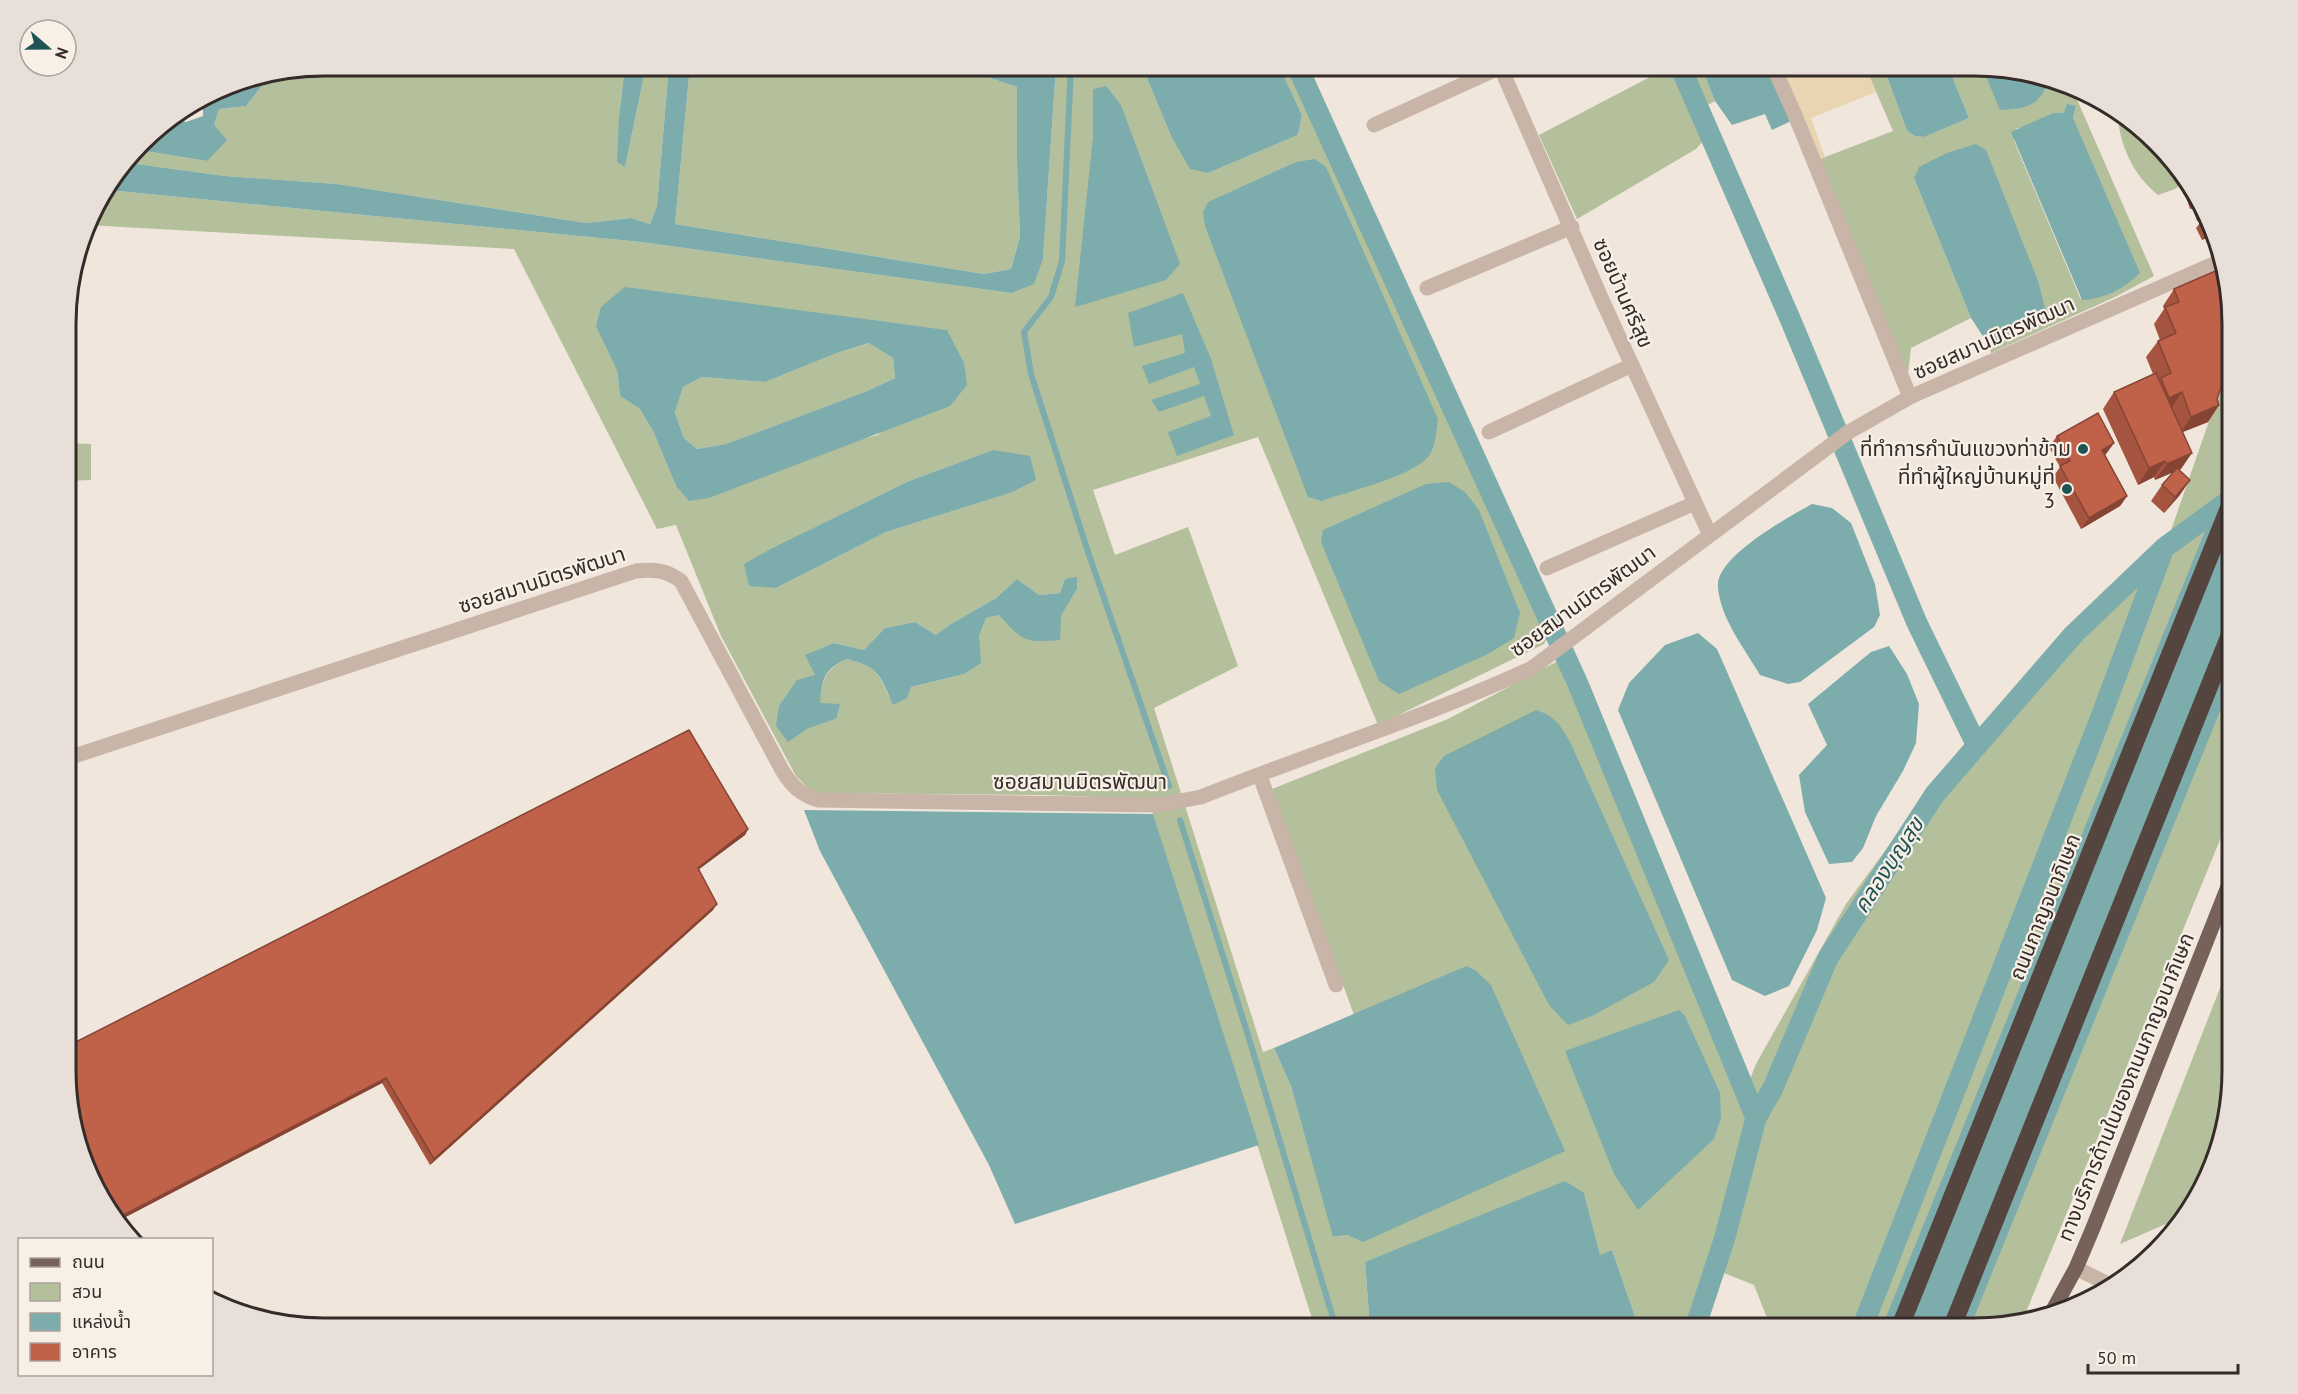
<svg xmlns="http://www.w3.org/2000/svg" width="2298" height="1394" font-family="'PT Sans','Noto Sans Thai',sans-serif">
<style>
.green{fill:#b4bf9c;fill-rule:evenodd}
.sand{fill:#ead5b3}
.water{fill:#7cacac;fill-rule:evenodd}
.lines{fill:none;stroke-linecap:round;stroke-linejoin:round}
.stream{stroke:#7cacac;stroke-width:6}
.canal{stroke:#7cacac;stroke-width:21}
.minor{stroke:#c8b5a8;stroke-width:15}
.major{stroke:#766259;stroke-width:15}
.highway{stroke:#55453f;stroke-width:18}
.wall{fill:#a55440}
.shaded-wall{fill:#864534}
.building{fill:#c0624a;stroke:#864534;stroke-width:1.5}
.poi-dot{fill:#1f5354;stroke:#f8f0e7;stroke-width:2}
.labels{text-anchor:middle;stroke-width:4.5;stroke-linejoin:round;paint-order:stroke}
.street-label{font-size:21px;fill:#352b28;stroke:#f8f0e7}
.poi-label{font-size:21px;fill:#352b28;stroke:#f8f0e7;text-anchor:end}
.water-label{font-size:22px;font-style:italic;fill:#1f5354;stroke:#f8f0e7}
.rim{fill:none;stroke:#352b28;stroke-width:3}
</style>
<rect width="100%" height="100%" fill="#f0e6db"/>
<path class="green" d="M325,66H387L401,70H430L428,66H625L619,117L625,167L646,66H669L657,206L650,224L631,218L586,223L337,184L225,176L129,163L139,150L207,161L214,125L219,109L246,106L269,77Z
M690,66H945L981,75L1017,87V163L1020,237L1011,269L984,274L675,224Z
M1056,66H1142L1171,136L1208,173L1298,135L1302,115L1279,66H1309L1556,622L1544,644L1378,725L1258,437L1093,490L1115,555L1188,527L1238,666L1154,708L1263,1052L1274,1048L1291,1086L1334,1237L1347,1235L1363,1242L1466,966L1354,1015L1272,789L1448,719L1571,654L1749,1082L1756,1064L1846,904L1959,750L2072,627L2168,539L2231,358V813L2024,1317L1990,1327L1771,1328L1754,1285L1724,1273L1706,1328H1639L1612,1250L1600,1256L1584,1193L1365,1262L1370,1328H1315L1153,815L1151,799L1043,795L813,793L796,776L721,636L676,525L657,529L514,249L88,225L93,210L108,190L641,242L1011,293L1043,259ZM825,315L946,330L878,435L676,486L653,431L638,407L620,396L617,371ZM993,450L1010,493L886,532L776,588L749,585L745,564L772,548L909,481ZM1077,578V589L1061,616L999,615L986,618L964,674L911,687L893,704C878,675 882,669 847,659C824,670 823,679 819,703L836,719L807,729L816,675L806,655L834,643L864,650L885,628L915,622L936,635L949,625L996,598L1017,579L1039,595L1060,593L1065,580Z
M1671,66H1701L1715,101L1695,112L1707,137L1696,149L1577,219L1539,135Z
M1865,66H1883L1907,131L1915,136L1924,137L1969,118L1948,66L1982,67L2001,110L2048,82L2046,77L2072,88L2154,276L2115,297L1991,353L1988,344L2036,319L1914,178L1971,318L1911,348L1908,374L1820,159L1893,131ZM2076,106L2073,118L2081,300L2014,141L2017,128H2023L2065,113Z
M2117,112L2156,142L2186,181L2175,189L2158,195C2132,174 2120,145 2117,112Z
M870,343L893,358L895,378L867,391L726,444L697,449L684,438L675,411L683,387L702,377L765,382L837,353Z
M68,443L91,444V480L68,481Z
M2231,960V1086L2197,1199L2184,1216L2120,1244Z"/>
<path class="sand" d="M1765,66H1865L1876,92L1811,118L1825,157L1821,159Z"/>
<path class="water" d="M625,66H646L625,167L617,162L619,117Z
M669,66H690L675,224L984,274L1011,269L1020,237L1017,163V87L981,75L945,66H1056L1043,259L1034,284L1011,293L641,242L108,190L129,163L225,176L337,184L586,223L631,218L650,224L657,206Z
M1142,66H1279L1302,115L1298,135L1208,173L1190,169L1171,136Z
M1701,66H1766L1791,121L1772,130L1765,114L1732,125L1715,101Z
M1883,66H1948L1969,118L1924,137L1915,136L1907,131Z
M1982,67L2041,75L2046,77L2048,82C2038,107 2026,109 2000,110Z
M269,77L246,106L219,109L214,125L227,140L207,161L139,150L154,130L172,119L186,122L203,116V100L226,86Z
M1106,86L1121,105L1180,264L1166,280L1075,307L1093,137V89Z
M2067,104L2076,106L2073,118L2140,273C2124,289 2104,299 2082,300L2011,132L2053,113H2064Z
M1976,144L1986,150L2038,281L2045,308L2036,319L1988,344L1971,318L1914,178L1919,167L1947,153Z
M1315,159L1326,167L1438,419C1436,432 1436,450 1426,459C1406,478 1349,491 1322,501L1308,497L1205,226L1203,212L1208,202L1296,162Z
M625,287L947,330L964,363L967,385L950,406L709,498L689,501L676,486L653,431L639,408L620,396L617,370L596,326L601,307ZM869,343L893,358L895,378L867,391L726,444L697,449L684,438L675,412L683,387L702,377L765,382L837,353Z
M1183,293L1211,359L1234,435L1177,456L1168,432L1211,416L1204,396L1159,412L1151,400L1200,384L1194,367L1149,384L1142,366L1185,353L1182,334L1134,347L1128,313Z
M993,450L1030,456L1036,480L1010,493L886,532L776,588L749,586L744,564L772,548L909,481Z
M2231,467V684L1970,1327H1882Z
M1449,482L1465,492L1479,510L1520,613L1514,638L1488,654L1399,694L1379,681L1321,542L1323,530L1426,484Z
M1812,504L1832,508L1851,523L1875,584L1880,615L1874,627L1800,682L1788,684L1760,675C1745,649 1720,618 1718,587C1715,557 1789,517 1812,504Z
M1077,577V589L1061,616L1060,640C1024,643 1023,641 999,615L986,618L979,636L981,663L964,674L911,687L907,698L893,705C880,675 880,668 847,659C824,669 822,679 820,703L840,704L836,719L807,729L788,742L776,726L779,706L797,680L815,675L805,655L834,643L864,650L885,628L915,622L936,635L949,625L996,598L1017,579L1039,595L1060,593L1065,579Z
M1698,633L1717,649L1826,898L1817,930L1789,986L1765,996L1732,980L1618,710L1629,683L1665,645Z
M1889,646L1907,674L1919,704L1916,743L1903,771L1876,816L1863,848L1852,862L1829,864L1805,812L1799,775L1827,745L1808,704L1871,652Z
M1536,710C1555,716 1561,726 1570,742L1669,960L1654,982L1592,1016L1568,1025L1549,1005L1437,790L1435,768L1444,756Z
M804,810L1153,814L1259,1145L1015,1224L989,1165L820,851Z
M1466,966L1475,970L1491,985L1565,1151L1363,1242L1347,1235L1333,1237L1291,1086L1274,1048Z
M1679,1010L1685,1016L1720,1093L1721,1118L1714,1139L1638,1210L1614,1174L1565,1051Z
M1565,1181L1584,1193L1600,1255L1612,1250L1639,1328H1370L1365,1262Z"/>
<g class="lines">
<path class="stream" d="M1071,66L1062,261L1051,297L1024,332L1031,374L1088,552L1169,786
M1180,820L1247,1032L1336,1328"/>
<path class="canal" d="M1297,66L1578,684L1756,1118
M1680,66L1791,321L1917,623L1977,746
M1695,1328L1725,1237L1756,1118L1773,1088L1828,958L1935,794L2074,634L2164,548L2231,499
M1862,1328L2099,722L2162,553"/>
<path class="minor" d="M1500,66L1603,302L1710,535
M1773,66L1795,115L1910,397
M1374,125L1503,66
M1427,288L1572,227
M1489,432L1632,365
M1547,568L1695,503
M68,758L636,571C654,569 666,570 681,581L782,770C792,786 800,794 818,800L1158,805L1201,797C1311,753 1424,718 1532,668L1847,433L1910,397L2218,262
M1260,776L1336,985
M2076,1268L2112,1286"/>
<path class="major" d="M2054,1308L2076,1268L2093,1228L2231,879"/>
<path class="highway" d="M1900,1327L2231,503
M1952,1327L2231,632"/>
</g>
<path class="wall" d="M2076,90L2084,93L2079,95Z
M2189,192L2200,205L2190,209L2186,197Z
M2198,207L2204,219L2197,221L2194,212Z
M2200,223L2210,236L2202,240L2196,228Z
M2174,289L2219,405L2208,422L2183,432L2181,469L2179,470L2190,480L2179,496L2164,513L2151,501L2162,485L2173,472L2155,480L2154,477L2138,485L2103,409L2114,392L2153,374L2146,357L2158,341L2160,340L2154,324L2164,309L2163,306Z
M2057,436L2114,443L2105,455L2127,496L2120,506L2081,529L2053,477L2060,467L2049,447Z
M748,829L745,835L699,869L713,910L430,1165L382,1083L118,1221Z"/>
<path class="shaded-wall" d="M2199,201L2200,205L2190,209L2194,203Z
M2203,215L2204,219L2197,221L2201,216Z
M2209,233L2210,236L2202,240L2205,235Z
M2182,392L2171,409L2157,414L2169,398Z
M2219,405L2208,422L2180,433L2191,417Z
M2114,443L2106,454L2094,461L2102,450Z
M2192,453L2181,469L2155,480L2167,464Z
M2165,461L2154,477L2138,485L2149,468Z
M2190,480L2179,496L2164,513L2175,497Z
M2127,496L2120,506L2081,529L2089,518Z
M748,829L745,835L694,873L698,868Z
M717,904L713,910L430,1165L434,1159Z
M386,1078L382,1083L118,1221L116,1219Z"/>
<path class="building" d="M2193,190L2197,195L2199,201L2194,203L2189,192Z
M2200,206L2203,215L2201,216L2198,207Z
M2205,221L2209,233L2205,235L2200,223Z
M2220,269L2231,307V358L2217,399L2219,405L2191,417L2182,392L2169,398L2161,378L2171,373L2158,341L2176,333L2165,307L2179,302L2174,289Z
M2156,373L2192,453L2167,464L2165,461L2149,468L2114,392Z
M2098,413L2114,443L2102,450L2127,496L2089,518L2060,466L2070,461L2057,436Z
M2177,468L2190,480L2175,497L2162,485Z
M689,730L748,829L698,868L717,904L434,1159L386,1078L116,1219L109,1212L68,1103V1046Z"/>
<g class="poi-dot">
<circle cx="2083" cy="449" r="6"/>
<circle cx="2067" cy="489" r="6"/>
</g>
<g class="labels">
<g class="street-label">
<text transform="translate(1623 293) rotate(66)" y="7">ซอยบ้านศรีสุข</text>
<text transform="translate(1994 338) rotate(-24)" y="7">ซอยสมานมิตรพัฒนา</text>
<text transform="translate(542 580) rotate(-18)" y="7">ซอยสมานมิตรพัฒนา</text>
<text transform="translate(1583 601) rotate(-36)" y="7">ซอยสมานมิตรพัฒนา</text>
<text x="1080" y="789">ซอยสมานมิตรพัฒนา</text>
<text transform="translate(2045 907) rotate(-68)" y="7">ถนนกาญจนาภิเษก</text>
<text transform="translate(2126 1087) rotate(-68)" y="7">ทางบริการด้านในของถนนกาญจนาภิเษก</text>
</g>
<g class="poi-label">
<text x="2071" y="456">ที่ทำการกำนันแขวงท่าข้าม</text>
<text x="2055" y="484">ที่ทำผู้ใหญ่บ้านหมู่ที่<tspan x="2055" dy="24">3</tspan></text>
</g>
<g class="water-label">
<text transform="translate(1888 865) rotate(-57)" y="8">คลองบุญสุข</text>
</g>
</g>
<path d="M0 0H2298V1394H0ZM324 76H1974A248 248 0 0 1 2222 324V1070A248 248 0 0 1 1974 1318H324A248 248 0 0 1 76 1070V324A248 248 0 0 1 324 76Z" fill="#e8e0d8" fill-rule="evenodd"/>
<path class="rim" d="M324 76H1974A248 248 0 0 1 2222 324V1070A248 248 0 0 1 1974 1318H324A248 248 0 0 1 76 1070V324A248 248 0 0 1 324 76Z"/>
<rect x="18" y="1238" width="195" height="138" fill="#f8f0e7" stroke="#aaa19b" stroke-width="1.5"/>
<rect x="30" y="1258" width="30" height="9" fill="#766259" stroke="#aaa19b" stroke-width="1.5"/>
<text x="72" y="1268" font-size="18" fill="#352b28">ถนน</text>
<rect x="30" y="1283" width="30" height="18" fill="#b4bf9c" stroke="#aaa19b" stroke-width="1.5"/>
<text x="72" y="1298" font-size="18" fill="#352b28">สวน</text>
<rect x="30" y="1313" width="30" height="18" fill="#7cacac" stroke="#aaa19b" stroke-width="1.5"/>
<text x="72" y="1328" font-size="18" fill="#352b28">แหล่งน้ำ</text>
<rect x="30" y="1343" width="30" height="18" fill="#c0624a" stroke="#aaa19b" stroke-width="1.5"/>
<text x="72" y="1358" font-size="18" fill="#352b28">อาคาร</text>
<g transform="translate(48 48) rotate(110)"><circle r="28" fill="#f8f0e7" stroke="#aaa19b" stroke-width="1.5"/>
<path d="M0-4.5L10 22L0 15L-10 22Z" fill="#1f5354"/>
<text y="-9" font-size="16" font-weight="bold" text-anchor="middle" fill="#352b28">N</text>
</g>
<path d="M2088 1364v9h150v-9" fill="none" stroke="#352b28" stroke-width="3"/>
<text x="2097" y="1364" font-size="18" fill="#352b28" stroke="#f8f0e7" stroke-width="4.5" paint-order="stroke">50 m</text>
</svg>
